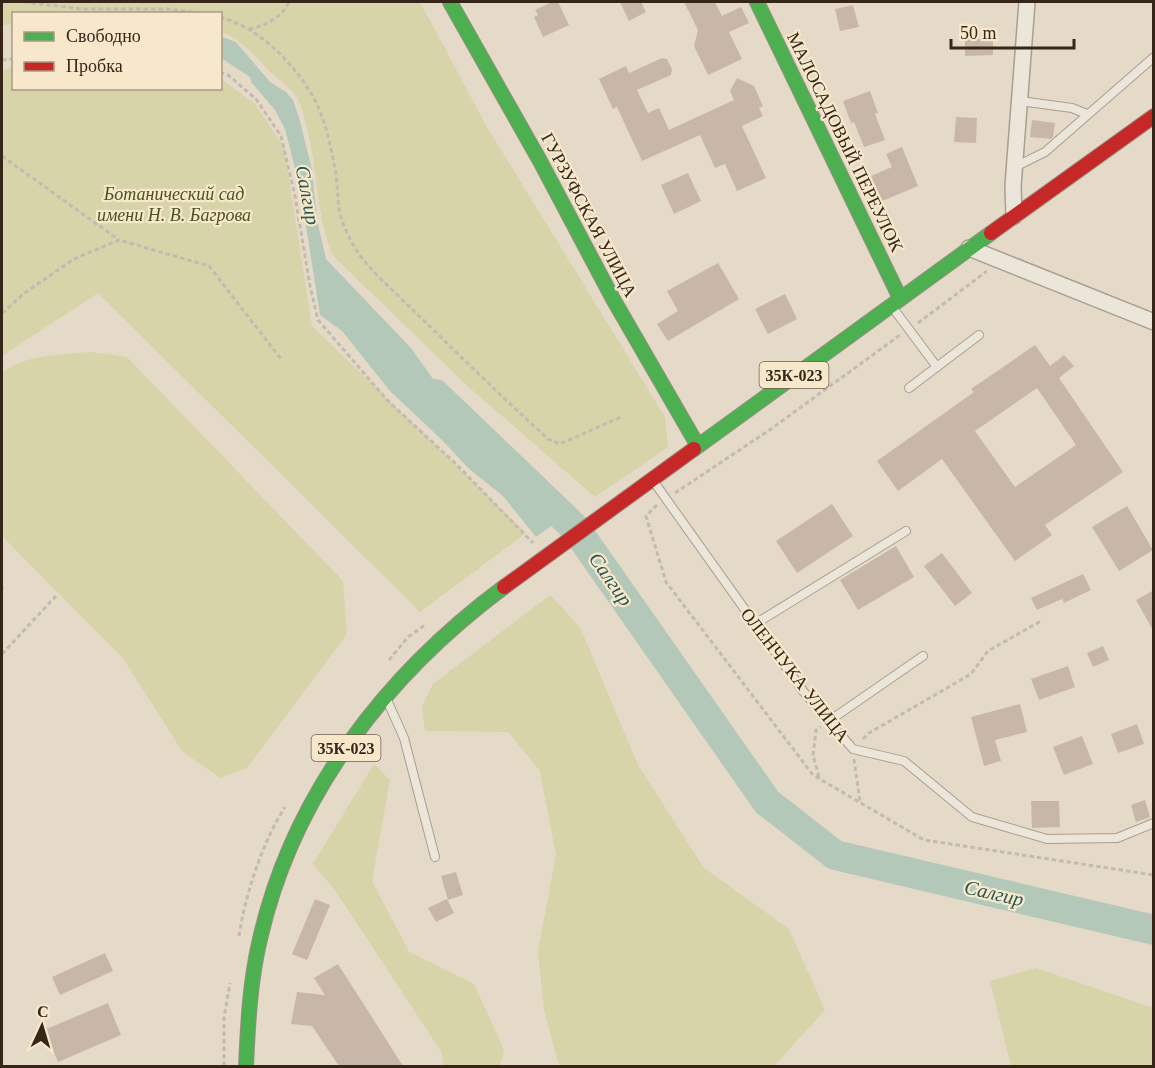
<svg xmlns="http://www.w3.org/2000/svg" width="1155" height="1068" font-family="Georgia,serif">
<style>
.green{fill:#d6d4a8}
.water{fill:#b4c8ba}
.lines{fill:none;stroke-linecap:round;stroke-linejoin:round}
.river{stroke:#b4c8ba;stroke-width:30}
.building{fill:#c8b7a8;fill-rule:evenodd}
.lane-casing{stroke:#a89f91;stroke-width:10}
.street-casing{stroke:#a89f91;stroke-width:18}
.fast-casing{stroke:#988e81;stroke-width:16}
.jam-casing{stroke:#988e81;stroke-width:16}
.path{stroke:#c3bbb1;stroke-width:3;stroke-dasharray:4.5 3;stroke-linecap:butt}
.lane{stroke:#ebe5da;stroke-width:8}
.street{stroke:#ebe5da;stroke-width:15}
.fast{stroke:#4caf50;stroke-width:14}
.jam{stroke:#c62828;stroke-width:14}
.labels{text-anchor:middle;stroke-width:4.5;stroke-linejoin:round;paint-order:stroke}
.shield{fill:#f7e8cb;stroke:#70604f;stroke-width:1.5}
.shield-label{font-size:16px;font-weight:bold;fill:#36261a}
.street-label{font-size:18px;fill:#36261a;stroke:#f7e8cb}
.park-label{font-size:18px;font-style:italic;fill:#4a541f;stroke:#f7e8cb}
.water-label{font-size:20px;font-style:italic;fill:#285752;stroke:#f7e8cb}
</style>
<rect width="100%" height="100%" fill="#e4dac7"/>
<path class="green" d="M2,2H420L487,127L665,417L668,447L595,497L472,390L333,256C316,217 318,170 307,129C304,116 302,104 294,94C288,85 278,79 270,72C255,56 242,39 221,32L220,14H14L13,24L2,25Z
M13,68L14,88H220L221,79L255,104L284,147L312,326L526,533L420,612L98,293L2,356V70Z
M90,352L127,357L343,581L347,634L247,768L220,778L182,751L123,658L2,536V373C25,354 62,355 90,352Z
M550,595L580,627L638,765L704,868L789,929L825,1010L774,1066H559L544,1010L538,952L556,855L540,771L508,732L425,731L422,707L433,684Z
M374,764L390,780L372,881L409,952L474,984L504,1050L500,1066H443L442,1053L335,890L313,864Z
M1036,968L1153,1008V1066H1011L990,981Z"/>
<path class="water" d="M220,36L236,42L270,82L286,92L293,100L300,121L312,170L317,220L326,259L411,348L495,466L545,502L576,508L536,537L503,496L468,468L443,441L390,391L342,331L320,315L300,188L285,129L275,110L251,82L250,77L221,58Z"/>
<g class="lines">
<path class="river" d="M435,394L575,528L767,802L835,855L1154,930"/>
</g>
<path class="building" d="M552,2H558L569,25L543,37L534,17L538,15L535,10Z
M620,2H641L646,12L629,21Z
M684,2H715L722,16L741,7L749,23L729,32L742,59L708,75L694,46L698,30Z
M853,5L859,27L840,31L835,9Z
M965,39H993V55L965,56Z
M662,58L667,59L672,69L671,75L637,90L648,113L659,108L669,130L734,100L730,91L737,78L754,86L763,106L759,108L763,116L742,126L766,178L737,191L725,164L715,168L700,135L642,161L617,107L613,109L599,79L626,66L629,73Z
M870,91L878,113L875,114L885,140L864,147L854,122L851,123L843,101Z
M956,117L977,118L976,143L954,142Z
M1032,120L1055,123L1053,137L1051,139L1030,137Z
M902,147L918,186L882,201L871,176L892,167L886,154Z
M688,173L701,201L674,214L661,185Z
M718,263L739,299L668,341L657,324L678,311L667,291Z
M785,294L797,319L768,334L755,309Z
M1035,345L1050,366L1064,355L1074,366L1059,378L1123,472L1045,525L1052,535L1015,561L942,459L898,491L877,461L974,392L971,389ZM1037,388L1076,445L1015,487L975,431Z
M832,504L853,536L797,573L776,541Z
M1127,506L1153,550L1119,571L1092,527Z
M896,546L914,577L858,610L840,580Z
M942,553L972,593L955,606L924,566Z
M1083,574L1091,590L1064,603L1062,599L1037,610L1031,598Z
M1154,590V632L1136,600Z
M1103,646L1109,660L1093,667L1087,653Z
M1068,666L1075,687L1039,700L1031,679Z
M1020,704L1027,732L995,740L1001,761L984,766L971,717Z
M1137,724L1144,744L1118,753L1111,734Z
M1082,736L1093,764L1064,775L1053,747Z
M1145,800L1150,817L1136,822L1131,805Z
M1031,801H1059L1060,827L1032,828Z
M456,872L463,895L448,900L441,876Z
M315,899L330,905L307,960L292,954Z
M447,899L454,913L436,922L428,908Z
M105,953L113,971L60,995L52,977Z
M338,964L403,1066H339L312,1026L291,1024L297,992L325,995L314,978Z
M108,1003L121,1035L58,1062L44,1030Z"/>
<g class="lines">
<g class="lane-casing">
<path id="lane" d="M1020,101L1072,108L1087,114
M1015,167L1045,152L1154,57
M893,308L937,367
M909,388L979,335
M654,482L803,691L853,749L904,761L972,817L1047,839L1117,838L1154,823
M755,624L906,531
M387,700L404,738L435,857
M829,721L923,656"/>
</g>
<g class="street-casing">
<path id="street" d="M1014,216L1013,186L1027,2
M969,248L1154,322"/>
</g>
<g class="fast-casing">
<path id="fast" d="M450,2L540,161L613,299L698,446
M757,2L900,298
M694,449L991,233
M246,1066C248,1023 250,981 260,939C293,794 387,674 504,587"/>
</g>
<g class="jam-casing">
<path id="jam" d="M991,233L1154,116
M504,587L694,449"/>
</g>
<path class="path" d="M24,2L82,9H167L210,14
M220,17C259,28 292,61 312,95C325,117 330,144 335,168C338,183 337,199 340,213C343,226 350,240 357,251C369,270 396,293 413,310C458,354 502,397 548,439L560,444L621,417
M249,29C264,27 283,16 289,2
M2,60L14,59
M220,72L228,75L256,99L281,136L295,196L310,286L318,320L388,401L456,464L533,543
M2,156L119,240
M2,313L26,292L74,259L119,240L209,266L281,359
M918,323L987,271
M675,493L771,429L900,335
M657,505L646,516L666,582L813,775L924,840L1154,875
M2,585V591
M2,654L56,596
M389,660L408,637L425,625
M863,739L869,733L971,674L988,651L1041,621
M854,759L860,802
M819,777L813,755L816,730L821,727
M239,936C245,895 263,841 285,807
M224,1066V1018L230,983"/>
<use href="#lane" class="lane"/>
<use href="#street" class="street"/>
<use href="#fast" class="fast"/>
<use href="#jam" class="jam"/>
</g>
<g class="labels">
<g class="shield">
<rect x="759.5" y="362" width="69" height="26" rx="4.5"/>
<rect x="311.5" y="735" width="69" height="26" rx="4.5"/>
</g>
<g class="shield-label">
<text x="794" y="381">35К-023</text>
<text x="346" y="754">35К-023</text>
</g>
<g class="street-label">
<text transform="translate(845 142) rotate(64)" y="6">МАЛОСАДОВЫЙ ПЕРЕУЛОК</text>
<text transform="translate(589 215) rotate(62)" y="6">ГУРЗУФСКАЯ УЛИЦА</text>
<text transform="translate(795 675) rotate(52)" y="6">ОЛЕНЧУКА УЛИЦА</text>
</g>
<g class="park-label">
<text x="174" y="200">Ботанический сад<tspan x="174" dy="21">имени Н. В. Багрова</tspan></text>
</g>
<g class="water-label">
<text transform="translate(308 195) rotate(79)" y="7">Салгир</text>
<text transform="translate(611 579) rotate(55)" y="7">Салгир</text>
<text transform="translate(994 893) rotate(13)" y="7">Салгир</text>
</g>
</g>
<rect width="1155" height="1068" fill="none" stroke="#36261a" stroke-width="6"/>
<rect x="12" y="12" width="210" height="78" fill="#f7e8cb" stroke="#aa9a84" stroke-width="1.5"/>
<rect x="24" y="32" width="30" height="9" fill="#4caf50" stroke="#aa9a84" stroke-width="1.5"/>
<text x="66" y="42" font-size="18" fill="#36261a">Свободно</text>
<rect x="24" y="62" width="30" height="9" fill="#c62828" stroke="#aa9a84" stroke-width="1.5"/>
<text x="66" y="72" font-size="18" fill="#36261a">Пробка</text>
<g transform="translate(42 1026) rotate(4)" stroke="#f7e8cb" stroke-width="4.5" paint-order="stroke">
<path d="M0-4.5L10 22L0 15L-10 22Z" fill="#36261a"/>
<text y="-9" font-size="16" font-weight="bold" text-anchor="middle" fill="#36261a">С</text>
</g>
<path d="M951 39v9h123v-9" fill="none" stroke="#36261a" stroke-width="3"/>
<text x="960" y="39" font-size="18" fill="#36261a" stroke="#f7e8cb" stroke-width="4.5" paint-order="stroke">50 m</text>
</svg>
